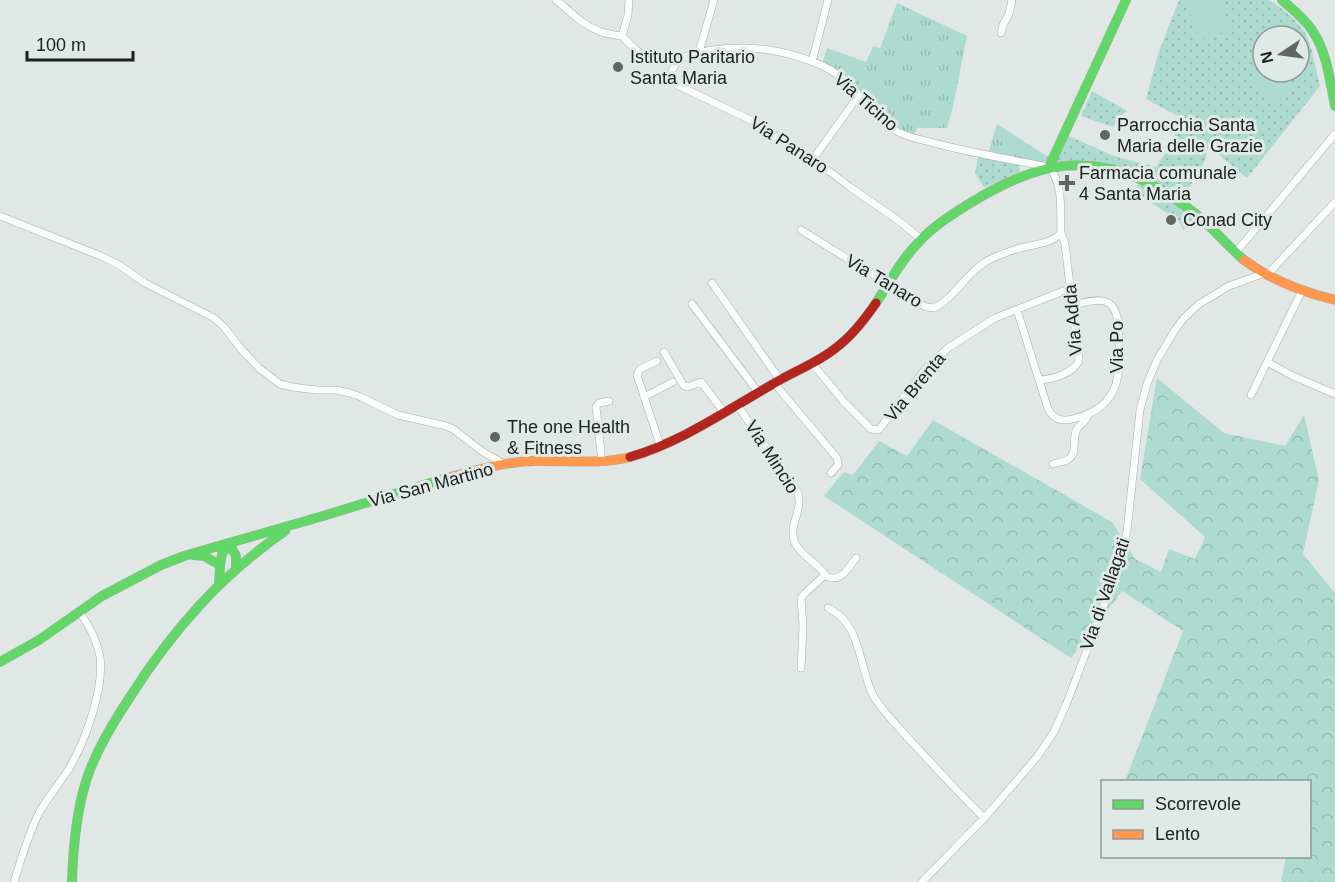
<svg xmlns="http://www.w3.org/2000/svg" width="1335" height="882" font-family="Helvetica,sans-serif">
<style>
.grass{fill:url(#grass-tufts)}
.forest{fill:url(#forest-crowns)}
.park{fill:url(#park-dots);fill-rule:evenodd}
.pitch{fill:#aedbcf}
.lines{fill:none;stroke-linecap:round;stroke-linejoin:round}
.street-casing{stroke:#aaaead;stroke-width:8}
.fast-casing{stroke:#aaaead;stroke-width:10}
.slow-casing{stroke:#aaaead;stroke-width:10}
.jam-casing{stroke:#aaaead;stroke-width:10}
.street{stroke:#fafbfb;stroke-width:7}
.fast{stroke:#63d668;stroke-width:9}
.slow{stroke:#ff974d;stroke-width:9}
.jam{stroke:#b3261e;stroke-width:9}
.poi-dot{fill:#616664;stroke:#dfe9e6;stroke-width:2}
.labels{text-anchor:middle;stroke-width:6;stroke-linejoin:round;paint-order:stroke}
.poi-label{font-size:18px;fill:#1c201f;stroke:#dfe9e6;text-anchor:start}
.street-label{font-size:18px;fill:#1c201f;stroke:#dfe9e6}
</style>
<defs>
<pattern id="grass-tufts" width="24" height="20" patternUnits="userSpaceOnUse" patternTransform="scale(1.5)"><rect width="24" height="20" fill="#aedbcf"/><path d="M3 7l-1-3M5 7V3M7 7l1-3M15 17l-1-3M17 17v-4M19 17l1-3" fill="none" stroke="#95bcb1"/></pattern>
<pattern id="forest-crowns" width="20" height="18" patternUnits="userSpaceOnUse" patternTransform="scale(1.5)"><rect width="20" height="18" fill="#aedbcf"/><path d="M2 6a3 3 0 1 1 6 0M12 15a3 3 0 1 1 6 0" fill="none" stroke="#95bcb1"/></pattern>
<pattern id="park-dots" width="8" height="8" patternUnits="userSpaceOnUse" patternTransform="scale(1.5)"><rect width="8" height="8" fill="#aedbcf"/><path d="M2 2h.1M6 6h.1" fill="none" stroke="#95bcb1" stroke-width="1.8" stroke-linecap="round"/></pattern>
</defs>
<rect width="100%" height="100%" fill="#e1e7e5"/>
<path class="grass" d="M897,3L967,36L953,107L947,128H917L913,137L889,126L851,84L822,64L827,48L866,62L873,46L880,48Z
M997,124L1050,158L1046,165L989,151Z"/>
<path class="forest" d="M1157,378L1224,433L1285,446L1304,415L1319,480L1303,554L1335,593V882H1283L1281,880L1286,857L1310,856V782L1125,781L1183,631L1122,591L1071,658L824,496L844,472L853,475L879,441L907,456L933,420L1112,522L1135,559L1161,572L1169,549L1195,559L1205,537L1140,479Z"/>
<path class="park" d="M1179,0H1268C1283,7 1302,24 1308,39C1314,54 1316,71 1320,86L1247,178L1208,146L1205,160L1182,200L1098,163L1047,164L1069,136L1114,156L1156,167L1173,142L1180,117L1146,99L1159,51ZM1263,36H1299V72H1263Z
M1092,91L1127,111L1119,117L1113,127L1081,116Z
M978,157L1019,164L1020,172C1007,176 996,184 984,187L975,173Z
M1139,184L1172,199L1196,218L1183,230L1179,221L1132,190Z"/>
<path class="pitch" d="M1186,0H1220L1230,30L1199,41Z
M1263,67V72H1276L1291,87L1276,103L1267,101L1254,77Z"/>
<g class="lines">
<g class="street-casing">
<path id="street" d="M556,0C570,11 582,25 599,31C606,34 615,35 622,36
M629,0L628,15L622,36C630,44 639,55 650,59C666,65 695,53 712,50C735,47 758,47 780,52C803,57 833,67 850,85C865,100 879,122 898,132C912,139 928,141 942,145C978,154 1013,160 1049,167C1064,184 1060,212 1061,233C1050,245 1032,244 1017,249C1007,252 996,256 987,261C966,273 955,298 934,308L926,307L909,297L801,230
M1001,33L1003,25L1009,14L1012,0
M699,52L714,0
M681,58C672,67 667,76 677,85L757,123L778,138L813,159L850,187L899,221L921,239
M812,62L828,0
M813,159L859,95
M0,216L101,256L119,265L145,283L214,318L224,327L241,349L259,368L280,384L292,387L316,390H336L350,393L361,397L398,415L446,426L453,429L483,452L506,465
M1236,252L1335,134
M1267,275L1335,202
M712,283L780,380
M1302,291L1267,362L1293,376L1335,394
M692,304L758,392
M1017,310L1048,409C1055,421 1063,422 1076,418C1127,405 1120,363 1118,321C1113,292 1094,301 1072,305
M664,352L684,386L687,387L701,382L724,412
M657,361L640,369L637,375L660,445
M812,363L845,403L871,429L878,430L881,427L927,367L948,348L995,318L1071,288
M1039,380C1053,379 1072,374 1079,361L1065,244L1061,233
M774,383L837,458L838,465L831,473
M1251,395L1267,362
M644,397L673,382
M737,405L797,491C805,509 787,525 795,543C802,557 817,562 825,575L805,593L801,598L803,626L801,668
M602,462L596,407L599,403L609,401
M1053,464C1058,462 1063,462 1067,460C1079,454 1071,438 1077,429C1081,422 1086,424 1088,414
M828,577C842,582 848,568 856,558
M828,608C862,624 858,665 873,695C882,711 896,724 908,738C933,765 958,792 984,818
M14,882C21,859 28,835 39,813C48,797 60,783 70,767C86,739 104,689 100,657C97,640 89,625 79,611
M922,882L987,815L1037,757L1054,732L1066,705L1109,592L1117,570L1127,531L1140,410L1147,384L1157,360L1175,330L1184,318L1199,304L1229,286L1265,273"/>
</g>
<g class="fast-casing">
<path id="fast" d="M1282,0C1292,9 1304,18 1312,30C1327,52 1330,81 1335,106
M1049,167L1126,0
M876,303C889,283 901,260 918,243C933,226 953,214 972,202C1037,162 1091,150 1160,189C1176,199 1191,209 1205,222C1218,234 1230,248 1244,260
M193,555L204,556L220,565L219,584
M220,565L222,554L229,543L236,556V568
M0,662L39,640L102,596L161,565L184,556L323,516L443,479
M72,882C73,847 76,812 87,778C97,749 113,723 130,697C172,631 220,576 285,531"/>
</g>
<g class="slow-casing">
<path id="slow" d="M1244,260C1271,280 1302,292 1335,300
M443,479C473,471 503,462 534,461C566,460 599,465 630,457"/>
</g>
<g class="jam-casing">
<path id="jam" d="M630,457C682,442 727,410 773,384C794,371 818,363 837,347C853,335 865,319 876,303"/>
</g>
<use href="#street" class="street"/>
<use href="#fast" class="fast"/>
<use href="#slow" class="slow"/>
<use href="#jam" class="jam"/>
</g>
<g class="poi-dot">
<circle cx="618" cy="67" r="6"/>
<circle cx="1105" cy="135" r="6"/>
<path d="M1064 174h6v6h6v6h-6v6h-6v-6h-6v-6h6z"/>
<circle cx="1171" cy="220" r="6"/>
<circle cx="495" cy="437" r="6"/>
</g>
<g class="labels">
<g class="poi-label">
<text x="630" y="63">Istituto Paritario<tspan x="630" dy="21">Santa Maria</tspan></text>
<text x="1117" y="131">Parrocchia Santa<tspan x="1117" dy="21">Maria delle Grazie</tspan></text>
<text x="1079" y="179">Farmacia comunale<tspan x="1079" dy="21">4 Santa Maria</tspan></text>
<text x="1183" y="226">Conad City</text>
<text x="507" y="433">The one Health<tspan x="507" dy="21">&amp; Fitness</tspan></text>
</g>
<g class="street-label">
<text transform="translate(866 102) rotate(41)" y="6">Via Ticino</text>
<text transform="translate(789 145) rotate(33)" y="6">Via Panaro</text>
<text transform="translate(884 281) rotate(31)" y="6">Via Tanaro</text>
<text transform="translate(1073 320) rotate(-95)" y="6">Via Adda</text>
<text transform="translate(1117 347) rotate(-90)" y="6">Via Po</text>
<text transform="translate(915 387) rotate(-50)" y="6">Via Brenta</text>
<text transform="translate(772 457) rotate(57)" y="6">Via Mincio</text>
<text transform="translate(431 485) rotate(-15)" y="6">Via San Martino</text>
<text transform="translate(1105 594) rotate(-71)" y="6">Via di Vallagati</text>
</g>
</g>
<rect x="1101" y="780" width="210" height="78" fill="#dfe9e6" stroke="#919996" stroke-width="1.5"/>
<rect x="1113" y="800" width="30" height="9" fill="#63d668" stroke="#919996" stroke-width="1.5"/>
<text x="1155" y="810" font-size="18" fill="#1c201f">Scorrevole</text>
<rect x="1113" y="830" width="30" height="9" fill="#ff974d" stroke="#919996" stroke-width="1.5"/>
<text x="1155" y="840" font-size="18" fill="#1c201f">Lento</text>
<g transform="translate(1281 54) rotate(257)"><circle r="28" fill="#dfe9e6" stroke="#919996" stroke-width="1.5"/>
<path d="M0-4.5L10 22L0 15L-10 22Z" fill="#616664"/>
<text y="-9" font-size="16" font-weight="bold" text-anchor="middle" fill="#1c201f">N</text>
</g>
<path d="M27 51v9h106v-9" fill="none" stroke="#1c201f" stroke-width="3"/>
<text x="36" y="51" font-size="18" fill="#1c201f" stroke="#dfe9e6" stroke-width="4.5" paint-order="stroke">100 m</text>
</svg>
